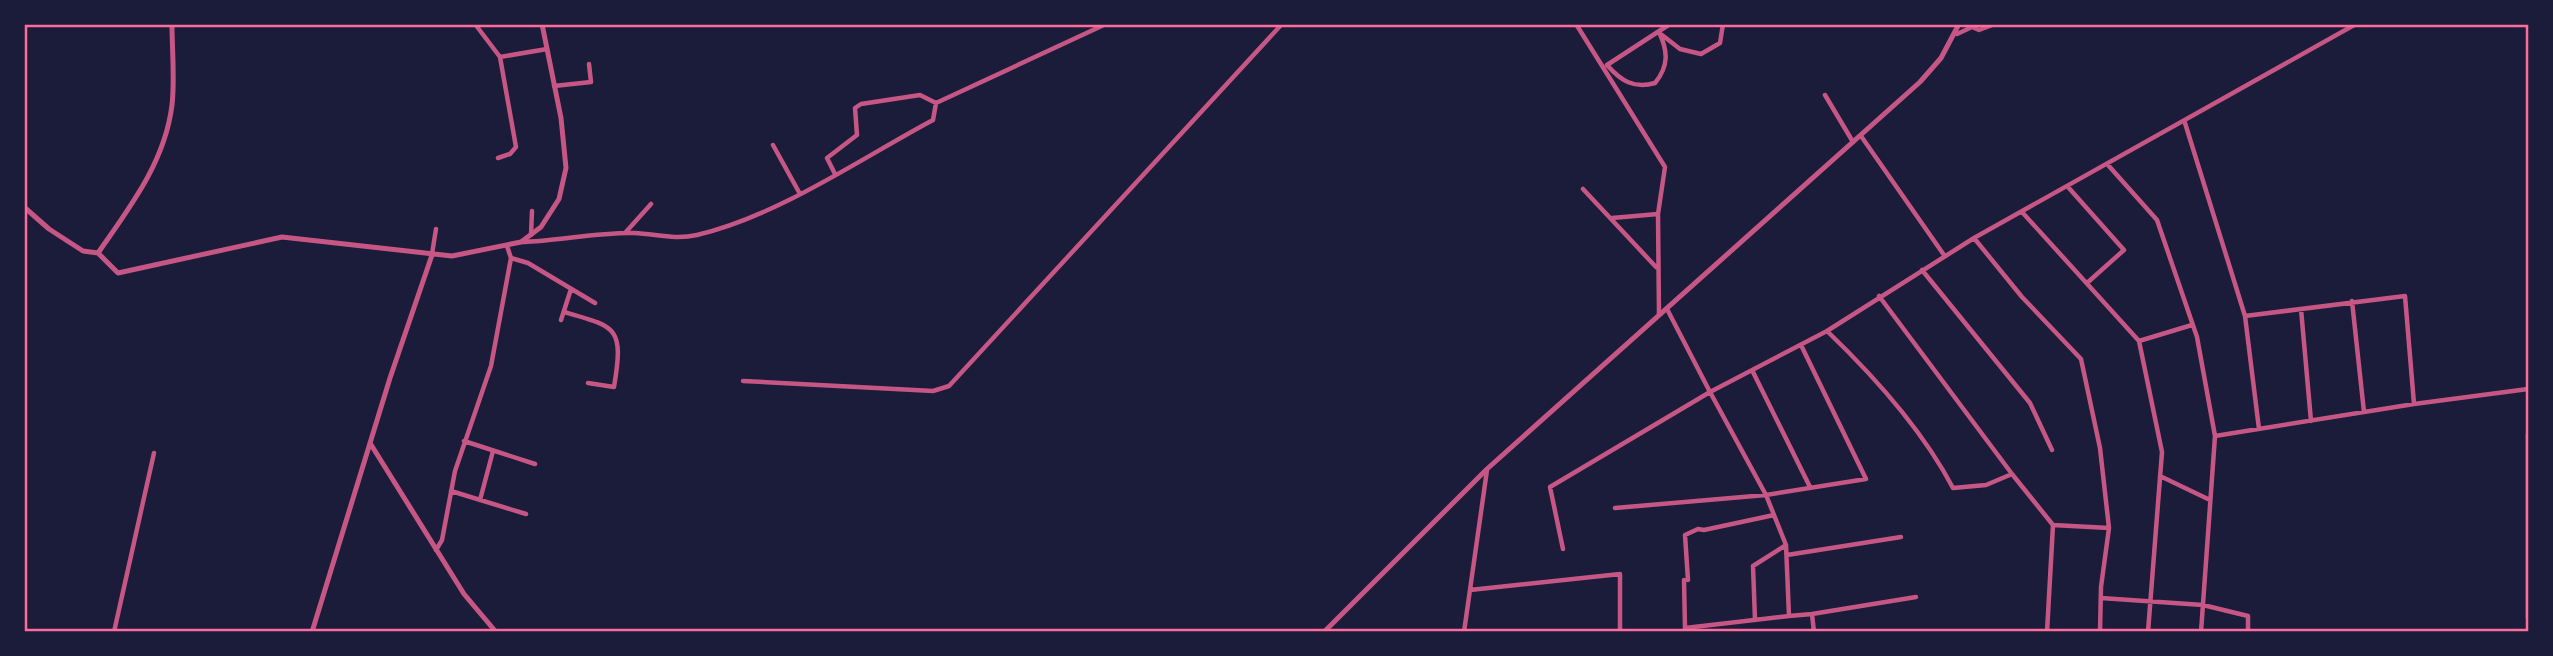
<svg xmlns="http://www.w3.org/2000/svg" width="2553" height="656" font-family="'DM Sans',sans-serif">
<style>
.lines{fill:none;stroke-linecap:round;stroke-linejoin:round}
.minor{stroke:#c65784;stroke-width:4.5}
.tertiary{stroke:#c65784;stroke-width:5}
.neatline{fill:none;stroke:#ff6b9d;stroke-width:2.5}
</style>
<rect width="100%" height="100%" fill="#1b1b3a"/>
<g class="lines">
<path class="minor" d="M475,24L500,57L547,49
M1576,24L1665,167L1658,214L1659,315
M1957,34L1972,27L1979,30L1995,24
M1662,35L1680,49L1701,54L1720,43L1723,24
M1607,65C1621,81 1634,89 1655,83C1669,66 1668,51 1659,32
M1607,65L1670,24
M554,86L591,82L589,64
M1825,95L1853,142
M2185,123L2245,316L2259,429
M1861,136L1944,255
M773,145L800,194
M498,158L510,154L516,147L500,57
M2108,165L2157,220L2197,337L2215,436L2201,632
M835,174L827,158L857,135L855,108L861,104L920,95L936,103
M2068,187L2124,250L2087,283
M1583,189L1656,267
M2022,212L2139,341L2162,452L2148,632
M1612,218L1658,214
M625,233L651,204
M531,235L532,211
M1974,238L2356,24
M521,242C559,241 597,232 634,233C657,234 674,240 697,235C778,216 860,159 933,120L936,103L1106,24
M432,254L436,229
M511,258L528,263L595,303
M1922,270L2030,403L2052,450
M2352,301L2364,412
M2301,309L2311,421
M564,312C617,327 624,327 614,387L588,383
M2245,316L2405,296L2414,404
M561,320L571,289
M1827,331C1875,377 1922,429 1953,488L1986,485L2012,474L1879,296
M2139,341L2192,325
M1753,372L1810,487
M743,381L933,391L949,386L1282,24
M2528,434V618
M2215,436L2414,404L2528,389
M464,441L535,464
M2012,474L2053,525L2047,632
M2160,476L2210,500
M451,491L526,514
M480,500L493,451
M1615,508L1766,495L1866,479L1801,345
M2053,525L2109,528
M1563,549L1550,487L1710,392L1667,309
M436,550L442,540L455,471L491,366L511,258L507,246
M1787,555L1901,537
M1684,580L1685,628
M1688,580L1685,535L1698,529L1704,530L1774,515
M1470,590L1620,574V632
M2101,598L2203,605L2248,616V632
M1812,614L1916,597
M1755,620L1753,566L1786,545
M114,632L154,453
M1464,632L1487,470
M1685,632V628L1789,616
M1814,632L1812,614L1789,616L1786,545L1766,495L1710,392L1827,331L1974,238L2022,297L2081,359L2100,448L2109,528L2101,587L2100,632"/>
<path class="tertiary" d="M24,207L49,229L83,251L98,253L118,273L282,237L452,256L521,242L541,227L559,199L566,168L561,118L542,24
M98,253C130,207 165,162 172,105C175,79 172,51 172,24
M370,443L464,594L496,632
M312,632L390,378L432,255
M1324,632L1487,469L1920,82L1941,58L1959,24"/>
</g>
<rect width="2553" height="656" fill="none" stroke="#1b1b3a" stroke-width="52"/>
<rect x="26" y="26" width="2501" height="604" class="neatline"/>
</svg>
